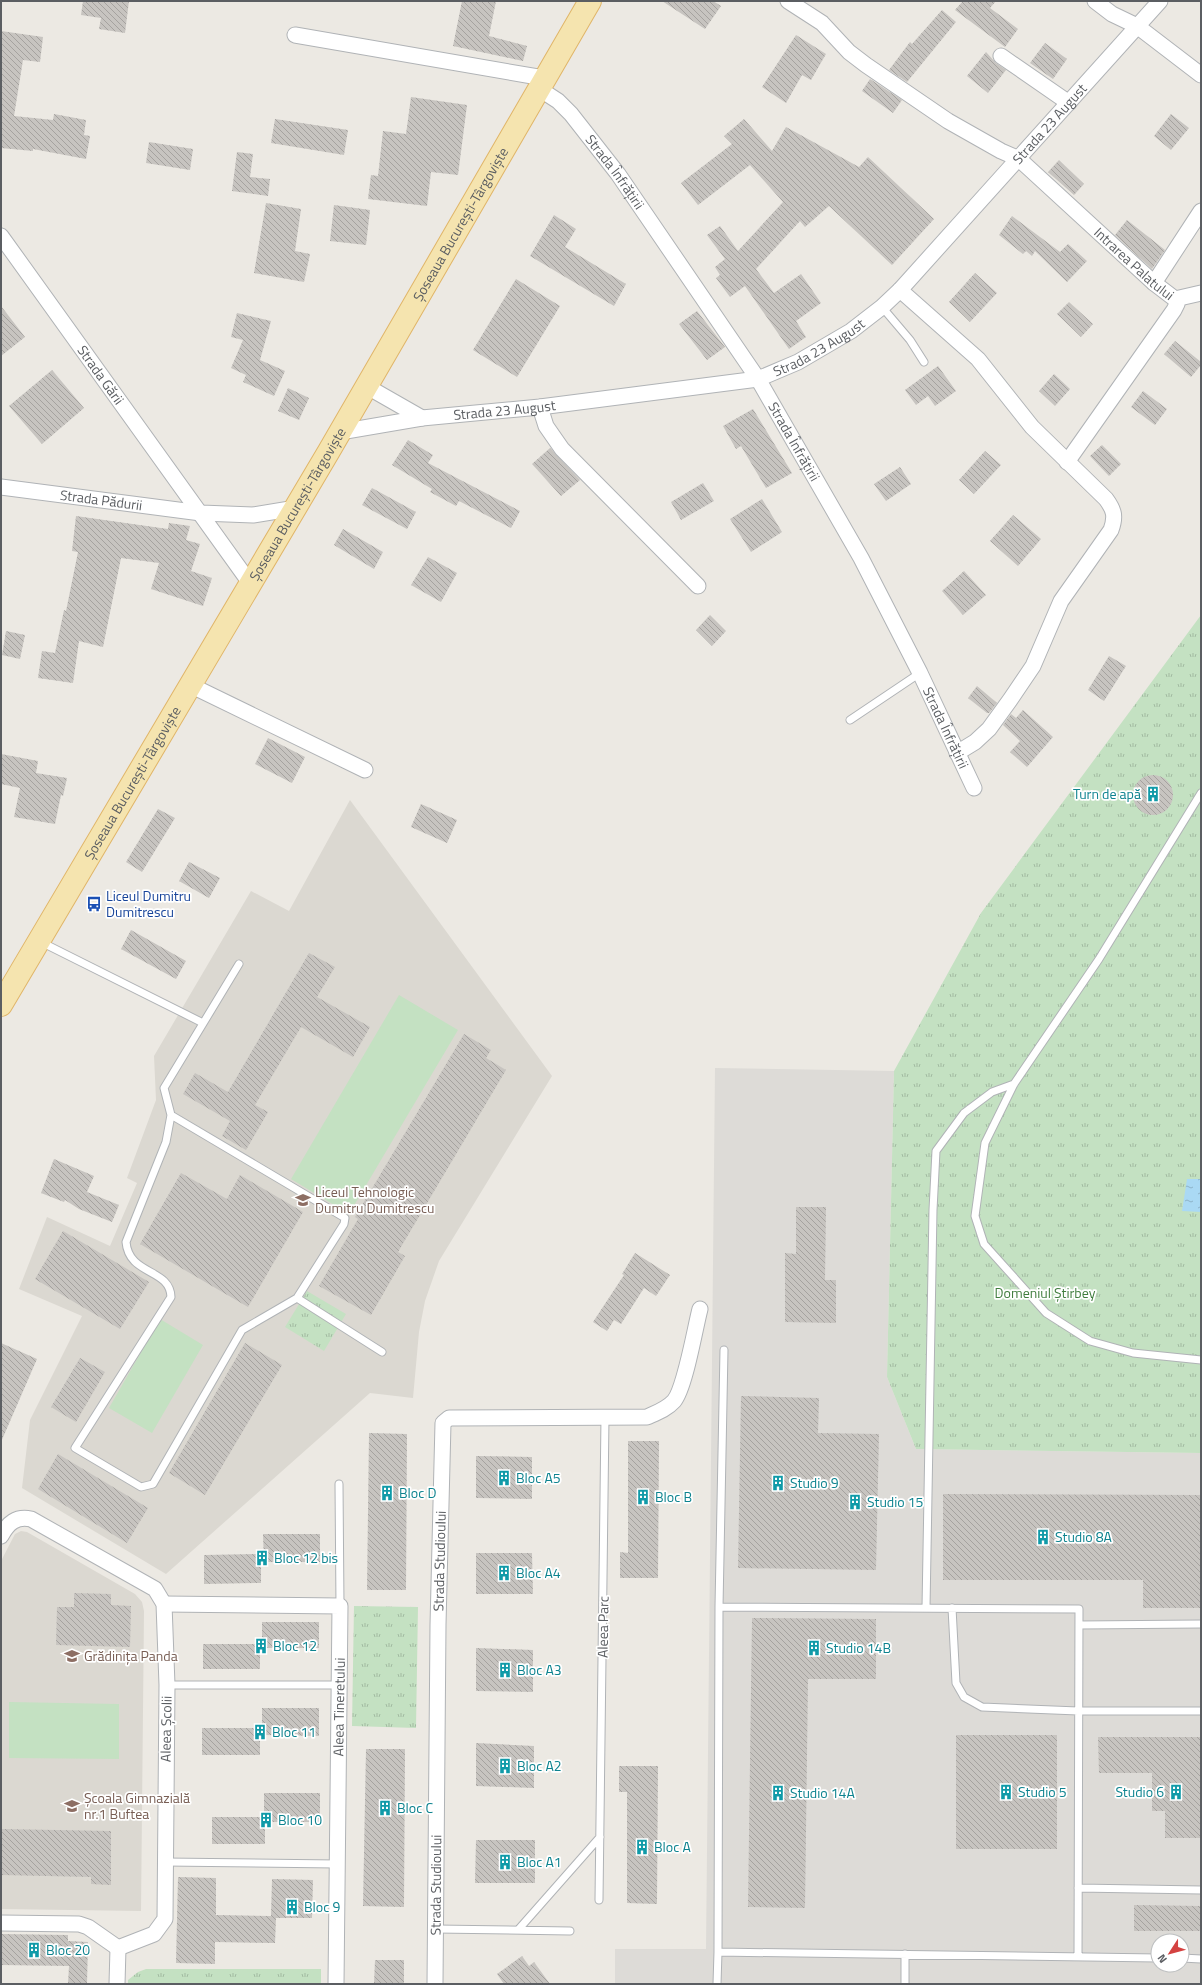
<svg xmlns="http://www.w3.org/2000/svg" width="1202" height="1985" font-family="'Titillium Web',sans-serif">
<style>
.industrial{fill:#dddbd7;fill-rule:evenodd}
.education{fill:#dbd8d1}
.grass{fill:url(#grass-tufts)}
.pitch{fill:#c4e1c2}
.water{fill:url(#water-ripples)}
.building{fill:url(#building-back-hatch)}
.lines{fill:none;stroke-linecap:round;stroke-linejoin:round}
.service-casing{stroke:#b0b3b6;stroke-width:9}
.minor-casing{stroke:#b0b3b6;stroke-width:17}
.primary-casing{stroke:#e0b568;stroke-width:24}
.service{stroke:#fff;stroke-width:7}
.minor{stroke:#fff;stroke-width:15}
.primary{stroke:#f5e4af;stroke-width:22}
.labels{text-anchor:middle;stroke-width:3.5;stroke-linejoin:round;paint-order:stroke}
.street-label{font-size:14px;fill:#5b5e62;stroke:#fff}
.culture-label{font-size:14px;fill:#0d838f;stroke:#fff;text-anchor:start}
.transit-label{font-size:14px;fill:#164399;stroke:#fff;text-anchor:start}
.education-label{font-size:14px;fill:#785e54;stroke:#fff;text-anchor:start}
.park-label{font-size:14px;fill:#407d3e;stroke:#fff}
</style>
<defs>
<pattern id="grass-tufts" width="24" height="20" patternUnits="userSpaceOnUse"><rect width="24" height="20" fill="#c4e1c2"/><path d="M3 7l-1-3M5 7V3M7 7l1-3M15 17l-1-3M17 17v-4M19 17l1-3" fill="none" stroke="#a2baa1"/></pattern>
<pattern id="water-ripples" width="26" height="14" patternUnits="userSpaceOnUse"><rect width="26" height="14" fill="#aad9f4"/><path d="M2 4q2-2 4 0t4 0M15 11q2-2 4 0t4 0" fill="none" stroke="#8db3c9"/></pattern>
<pattern id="building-back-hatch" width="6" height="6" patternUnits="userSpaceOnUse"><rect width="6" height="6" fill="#c7c4c0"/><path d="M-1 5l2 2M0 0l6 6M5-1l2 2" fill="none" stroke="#a5a29f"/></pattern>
</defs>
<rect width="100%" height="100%" fill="#ece9e3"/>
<path class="industrial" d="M715,1068L894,1071L887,1377L916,1449L1201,1453V1984H615V1949H706ZM1158,1941H1182V1965H1158Z"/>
<path class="education" d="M350,800L552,1076L439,1261L425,1301L419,1332L413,1398L370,1393L166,1574L22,1488L30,1420L82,1316L19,1289L47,1217L110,1246L137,1183L127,1178L156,1100L154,1056L251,891L289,911Z
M21,1531L27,1532L135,1594L142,1602L144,1611L141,1911L1,1909V1561L15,1534Z"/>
<path class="grass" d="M1201,615V1453L916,1449L887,1377L894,1071L981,913Z
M307,1291L346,1314L324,1351L285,1327Z
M354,1606L418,1607L416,1728L352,1726Z
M146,1969H321V1984H128V1980L138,1972Z"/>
<path class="pitch" d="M399,995L458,1030L349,1214L291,1179Z
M160,1319L203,1345L152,1433L109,1408Z
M9,1702L119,1704V1759L9,1758Z"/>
<path class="water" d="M1187,1179H1201V1212L1182,1211Z"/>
<path class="building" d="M83,1H129L125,33L99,29L101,18L81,15Z
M462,1H496L489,36L527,46L523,61L453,46Z
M662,1H713L721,6L705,29Z
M963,1H996L990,8L1018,29L1005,47L955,10Z
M942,10L956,22L907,82L889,70L910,42L912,44Z
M1,31L43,37L40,62L23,60L14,116L53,120L54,114L86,120L84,135L90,136L86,159L33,149V151L1,148Z
M796,35L826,54L811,80L802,75L786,103L762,87Z
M1045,43L1067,59L1053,79L1030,63Z
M986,52L996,63L1006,70L988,93L967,76Z
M870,79L902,100L893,113L862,91Z
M411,97L467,105L458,175L431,172L427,206L368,199L371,175L378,176L383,131L406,134Z
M1171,114L1189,128L1171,150L1154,136Z
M275,119L348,130L344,155L271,143Z
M744,119L772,151L786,127L859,167L868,157L934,219L892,265L829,206L805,227L800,221L756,269L774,293L801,274L821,303L796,321L806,337L789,349L745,286L730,297L716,278L720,275L715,267L725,259L707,235L720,226L738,251L783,202L750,165L698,205L681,183L732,144L724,136Z
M149,142L193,149L190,170L146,163Z
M237,152L253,154L250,177L270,179L268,196L232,191Z
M1059,160L1084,184L1074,195L1048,172Z
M266,203L301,209L295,251L310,254L304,282L254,273Z
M334,205L370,210L366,245L330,241Z
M554,215L576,229L565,247L626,284L614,306L530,256Z
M1012,216L1060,252L1068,244L1087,261L1067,282L1035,251L1032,256L1026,251L1023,254L999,235Z
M1127,220L1165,250L1152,269L1115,235Z
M975,273L997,293L970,322L949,302Z
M516,279L560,306L517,377L473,350Z
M1069,302L1093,324L1081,337L1057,314Z
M1,306L25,337L1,356Z
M697,311L725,347L707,360L679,324Z
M237,313L271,321L260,360L285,371L274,396L243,382L246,375L231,368L243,340L231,337Z
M1175,341L1201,362V365L1191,377L1164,354Z
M938,366L956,391L935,406L928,396L916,405L905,390Z
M52,370L84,408L42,444L9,406Z
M1054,374L1070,389L1055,406L1039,391Z
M288,388L309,398L299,420L278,411Z
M1143,391L1167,409L1155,425L1131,407Z
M753,409L792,473L766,488L741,446L736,449L723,426Z
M408,440L433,455L428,463L520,511L511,528L459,501L456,506L430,492L432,489L392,465Z
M1102,445L1121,464L1109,476L1090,456Z
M550,448L580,480L561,496L532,464Z
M985,451L1001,465L974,494L959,480Z
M900,467L911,484L886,501L874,484Z
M703,483L714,501L681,520L671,502Z
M372,488L416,512L407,529L362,505Z
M762,499L782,532L751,552L730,519Z
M1013,515L1041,539L1018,566L990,541Z
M76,516L168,529L169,523L190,526L186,540L200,544L191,571L212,578L203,606L151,589L159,563L121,558L103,647L79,641L73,683L38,678L42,651L55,653L64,610L66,611L78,552L72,551Z
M343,529L383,552L374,569L334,545Z
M428,557L457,573L441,602L411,585Z
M964,571L986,595L963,615L942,591Z
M710,615L726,631L712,646L696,630Z
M6,631L25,635L20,659L2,655Z
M1109,656L1126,666L1104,701L1088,690Z
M977,686L997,703L989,713H987L968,698Z
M1023,710L1053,737L1027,767L1010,752L1020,741L1003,725L1011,714L1016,718Z
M268,738L305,757L292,783L255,764Z
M1,754L38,761L36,773L67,778L63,796L61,795L55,824L14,817L20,788L1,784Z
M1133 795a20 20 0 1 1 40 0a20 20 0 1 1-40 0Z
M421,804L457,820L447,843L411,827Z
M158,809L175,818L142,872L126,862Z
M189,862L220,878L209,898L179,881Z
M131,930L186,961L176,979L121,949Z
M309,953L335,967L317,997L370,1027L353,1057L301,1027L255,1105L268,1112L246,1150L222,1136L230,1121L183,1094L195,1073L228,1092Z
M464,1034L491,1050L486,1058L506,1070L398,1252L405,1256L371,1315L319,1286L358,1219L355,1217Z
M54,1159L94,1176L87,1192L119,1205L112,1222L79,1209L65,1200L64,1202L41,1193Z
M181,1173L227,1199L240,1175L303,1212L248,1307L140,1244Z
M796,1207H826L825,1280H836V1323L785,1322V1253L796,1254Z
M63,1231L149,1282L120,1329L35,1279Z
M635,1253L670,1275L656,1296L644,1288L621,1324L614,1320L607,1331L593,1322L624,1275L622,1274Z
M1,1343L37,1359L1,1442Z
M245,1343L282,1365L205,1495L169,1473Z
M80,1358L105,1372L76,1422L51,1407Z
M741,1396L819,1398L818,1433L879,1434L876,1570L738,1568Z
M369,1433L407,1434L406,1590H367Z
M628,1441H659L658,1578H620V1552L628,1553Z
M58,1454L148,1508L127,1543L38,1489Z
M476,1456L532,1457V1499L476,1498Z
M943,1494L1201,1495V1608H1143V1580H943Z
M263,1534H320V1562H264Z
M476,1553H532L533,1594H476Z
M261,1554V1583L204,1584V1555Z
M74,1593L111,1594V1605L131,1606L130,1647L56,1645L57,1607H74Z
M752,1618L876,1619V1679H808L805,1908L748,1907Z
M262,1622H319V1648H262Z
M203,1644H260V1669H203Z
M476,1648L533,1650V1692L476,1691Z
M262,1708H319V1736L262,1735Z
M202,1728H260V1755H202Z
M956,1735H1057V1849H956Z
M1098,1737H1201V1838H1165V1811H1152V1773H1099Z
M476,1743L534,1746V1788L476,1786Z
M366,1749H405L404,1907L363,1906Z
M619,1766H658L657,1904L627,1903V1792H619Z
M264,1793H320V1822H265V1844H212V1817H264Z
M1,1829L111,1831V1885L91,1884V1877L1,1875Z
M476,1840H535V1883H475Z
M178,1877L216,1878V1915L271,1916L272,1879L313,1880L312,1918H276L275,1943L215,1942V1964L176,1963Z
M1134,1905L1201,1906V1931H1134Z
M1,1934L68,1935V1941L88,1942L87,1984H68L69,1966L1,1965Z
M522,1956L529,1966L534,1962L550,1984H504L497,1974Z
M375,1960H404V1984H374Z"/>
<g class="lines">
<g class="service-casing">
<path id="service" d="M882,307L910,340L924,362
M850,720L920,673
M1201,793L1099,959L1014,1084L985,1143L975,1216L984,1244L1046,1313L1090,1341L1133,1353L1201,1360
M41,942L203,1023
M171,1115L345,1218L344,1224L297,1298L242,1330L153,1484L141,1487L75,1448L171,1297C170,1268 129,1276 126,1242L166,1142L171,1115L164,1088L239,964
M297,1298L382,1352
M339,1484L340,1606
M719,1607L724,1350
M926,1608L933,1210L936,1151L964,1113L992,1092L1014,1084
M952,1608L956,1683L964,1697L982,1707L1078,1711H1201
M1079,1625L1201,1624
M167,1685H339
M165,1862L337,1864
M1078,1888L1201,1890
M599,1900L605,1417
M436,1929L570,1931
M518,1930L600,1837
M718,1952L719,1607L1079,1609L1078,1957
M905,1954V1984
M1182,1958L1201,1959
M717,1984L718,1952L1158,1958"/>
</g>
<g class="minor-casing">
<g id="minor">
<path id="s1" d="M788,1L822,23L849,52L866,65L948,121L1001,151L1019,159L1154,283L1175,299L1177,304L1174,310L1067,462"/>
<path d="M1095,1L1112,14L1137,26L1201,75"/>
<path d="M295,35L544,78"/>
<path d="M1001,56L1069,103"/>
<path id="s2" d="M538,88L558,101L571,114L618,174L758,379L861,558L920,673L974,788"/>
<path id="s3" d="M1,236L250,583"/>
<path d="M1154,283L1201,211"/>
<path d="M900,290L978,359L1032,427L1106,499C1114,510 1116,516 1111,530L1061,601L1033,666L1010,700L989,729L975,742L957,753"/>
<path d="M1175,299L1201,293"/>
<path d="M366,386L422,418"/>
<path d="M540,407L546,426L562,449L698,586"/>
<path id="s4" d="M340,432L422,418L540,407L758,379L798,362L851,331L882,307L900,290L1160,1"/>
<path id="s5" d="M1,487L201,513L253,515L296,508"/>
<path d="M190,685L365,770"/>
<path d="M1,1536C8,1523 16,1516 31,1519L155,1589L164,1604L167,1685L165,1919L154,1934L118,1948"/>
<path d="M164,1604L340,1606L336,1984"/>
<path d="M1,1923L79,1924L88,1927L118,1948"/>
<path d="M117,1984L118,1948"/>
<path id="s6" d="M435,1984L438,1625L443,1423L449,1418L647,1417C656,1413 667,1409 674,1401C685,1388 695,1328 700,1309"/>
</g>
</g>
<g class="primary-casing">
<g id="primary">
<path id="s7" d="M1,1005L329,451L590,1"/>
</g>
</g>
<use href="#service" class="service"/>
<use href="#minor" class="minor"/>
<use href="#primary" class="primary"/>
</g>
<defs>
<g id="building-bare" transform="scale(1.2)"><path d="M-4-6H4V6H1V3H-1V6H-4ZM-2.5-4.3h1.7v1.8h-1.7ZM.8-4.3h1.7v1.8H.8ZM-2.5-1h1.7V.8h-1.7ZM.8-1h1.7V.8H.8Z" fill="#0f9aa8" stroke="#fff" stroke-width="2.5" paint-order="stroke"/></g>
<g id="bus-bare" transform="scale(1.2)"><path d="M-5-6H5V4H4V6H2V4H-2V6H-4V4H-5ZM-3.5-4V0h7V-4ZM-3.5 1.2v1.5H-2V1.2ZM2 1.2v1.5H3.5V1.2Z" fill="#1a4fb4" stroke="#fff" stroke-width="2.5" paint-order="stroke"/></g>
<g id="school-bare" transform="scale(1.2)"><path d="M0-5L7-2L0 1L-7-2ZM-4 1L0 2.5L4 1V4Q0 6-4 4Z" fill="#8d6e63" stroke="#fff" stroke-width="2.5" paint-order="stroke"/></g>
</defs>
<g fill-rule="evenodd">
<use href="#building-bare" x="1153" y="794"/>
<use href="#bus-bare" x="94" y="904"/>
<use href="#school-bare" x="303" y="1200"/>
<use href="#building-bare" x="504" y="1478"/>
<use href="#building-bare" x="778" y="1483"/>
<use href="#building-bare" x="387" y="1493"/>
<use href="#building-bare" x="643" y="1497"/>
<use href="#building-bare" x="855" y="1502"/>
<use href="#building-bare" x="1043" y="1537"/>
<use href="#building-bare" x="262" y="1558"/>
<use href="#building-bare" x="504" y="1573"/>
<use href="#building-bare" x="261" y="1646"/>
<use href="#building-bare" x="814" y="1648"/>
<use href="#school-bare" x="72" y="1656"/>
<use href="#building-bare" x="505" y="1670"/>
<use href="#building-bare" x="260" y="1732"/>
<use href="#building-bare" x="505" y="1766"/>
<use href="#building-bare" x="1006" y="1792"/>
<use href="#building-bare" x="1176" y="1792"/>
<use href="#building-bare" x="778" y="1793"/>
<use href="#school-bare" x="72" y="1806"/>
<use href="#building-bare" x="385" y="1808"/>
<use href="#building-bare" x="266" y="1820"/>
<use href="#building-bare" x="642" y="1847"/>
<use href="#building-bare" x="505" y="1862"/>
<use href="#building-bare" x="292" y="1907"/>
<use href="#building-bare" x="34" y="1950"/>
</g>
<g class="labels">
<g class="street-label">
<text dy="5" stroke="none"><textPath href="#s4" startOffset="814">Strada 23 August</textPath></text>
<text dy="5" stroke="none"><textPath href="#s2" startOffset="115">Strada Înfrățirii</textPath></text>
<text dy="5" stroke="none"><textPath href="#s7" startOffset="906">Șoseaua București-Târgoviște</textPath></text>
<text dy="5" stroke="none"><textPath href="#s1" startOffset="437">Intrarea Palatului</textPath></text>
<text dy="5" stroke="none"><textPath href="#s4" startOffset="490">Strada 23 August</textPath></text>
<text dy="5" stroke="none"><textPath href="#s3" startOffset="171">Strada Gării</textPath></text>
<text dy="5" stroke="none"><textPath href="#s4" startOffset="166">Strada 23 August</textPath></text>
<text dy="5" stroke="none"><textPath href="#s2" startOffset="439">Strada Înfrățirii</textPath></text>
<text dy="5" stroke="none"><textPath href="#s5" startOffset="101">Strada Pădurii</textPath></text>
<text dy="5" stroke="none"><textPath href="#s7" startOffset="582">Șoseaua București-Târgoviște</textPath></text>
<text dy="5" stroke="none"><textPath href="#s2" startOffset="763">Strada Înfrățirii</textPath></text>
<text dy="5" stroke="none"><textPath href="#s7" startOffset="258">Șoseaua București-Târgoviște</textPath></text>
<text dy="5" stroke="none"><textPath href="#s6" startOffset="423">Strada Studioului</textPath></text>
<text transform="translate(603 1627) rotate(-89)" y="5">Aleea Parc</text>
<text transform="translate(339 1707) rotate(-89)" y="5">Aleea Tineretului</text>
<text transform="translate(166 1729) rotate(-89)" y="5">Aleea Școlii</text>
<text dy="5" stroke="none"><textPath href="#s6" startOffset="99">Strada Studioului</textPath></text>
</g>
<g class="culture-label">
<text x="1141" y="799" text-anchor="end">Turn de apă</text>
<text x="516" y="1483">Bloc A5</text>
<text x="790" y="1488">Studio 9</text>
<text x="399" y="1498">Bloc D</text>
<text x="655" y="1502">Bloc B</text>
<text x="867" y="1507">Studio 15</text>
<text x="1055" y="1542">Studio 8A</text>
<text x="274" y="1563">Bloc 12 bis</text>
<text x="516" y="1578">Bloc A4</text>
<text x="273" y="1651">Bloc 12</text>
<text x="826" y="1653">Studio 14B</text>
<text x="517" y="1675">Bloc A3</text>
<text x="272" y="1737">Bloc 11</text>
<text x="517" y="1771">Bloc A2</text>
<text x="1018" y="1797">Studio 5</text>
<text x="1164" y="1797" text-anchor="end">Studio 6</text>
<text x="790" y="1798">Studio 14A</text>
<text x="397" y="1813">Bloc C</text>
<text x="278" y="1825">Bloc 10</text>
<text x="654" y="1852">Bloc A</text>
<text x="517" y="1867">Bloc A1</text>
<text x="304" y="1912">Bloc 9</text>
<text x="46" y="1955">Bloc 20</text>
</g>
<g class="transit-label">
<text x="106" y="901">Liceul Dumitru<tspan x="106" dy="16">Dumitrescu</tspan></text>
</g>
<g class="education-label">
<text x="315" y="1197">Liceul Tehnologic<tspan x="315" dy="16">Dumitru Dumitrescu</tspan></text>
<text x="84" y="1661">Grădiniţa Panda</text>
<text x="84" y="1803">Școala Gimnazială<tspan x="84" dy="16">nr.1 Buftea</tspan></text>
</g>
<g class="park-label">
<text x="1045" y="1298">Domeniul Știrbey</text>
</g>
</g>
<rect width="1202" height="1985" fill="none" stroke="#5b5e62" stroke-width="4"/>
<g transform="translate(1170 1953) rotate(234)"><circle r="19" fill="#ffffff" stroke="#bdbfc0"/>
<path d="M0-3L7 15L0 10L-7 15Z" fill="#d44241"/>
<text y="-6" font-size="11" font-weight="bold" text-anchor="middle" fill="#5b5e62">N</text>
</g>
</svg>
